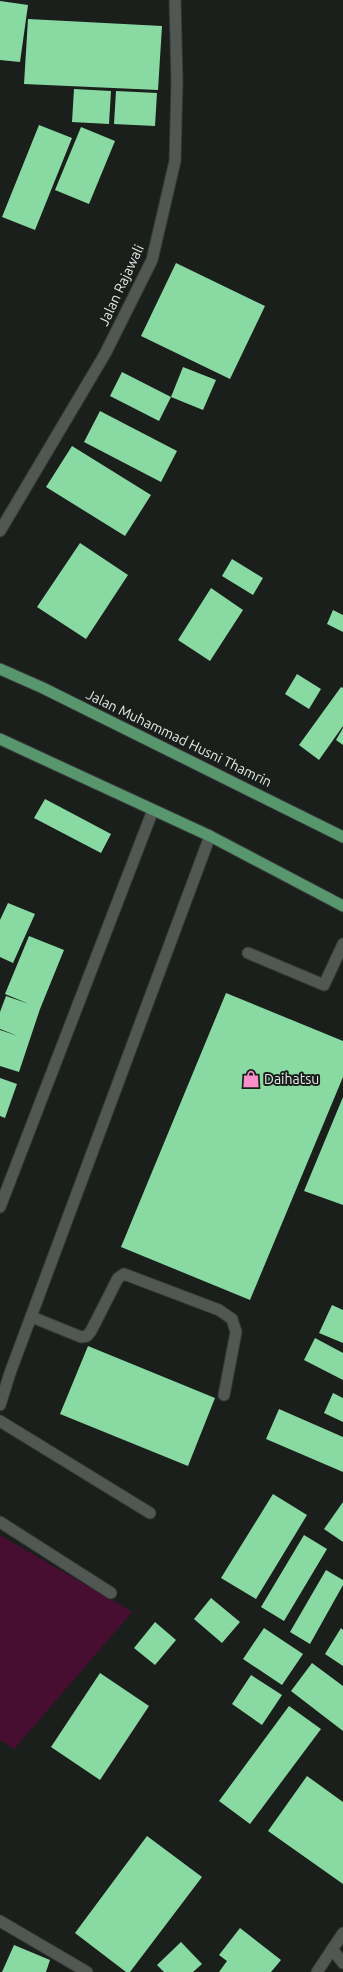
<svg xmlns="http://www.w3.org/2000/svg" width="343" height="1972" font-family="Ubuntu,sans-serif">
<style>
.green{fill:#480e31}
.building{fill:#89daa2}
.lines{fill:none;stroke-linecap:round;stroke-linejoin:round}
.service-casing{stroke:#363a38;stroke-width:13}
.minor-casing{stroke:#363a38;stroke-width:13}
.primary-casing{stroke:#363a38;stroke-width:13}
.service{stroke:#515752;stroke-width:11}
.minor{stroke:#515752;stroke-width:11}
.primary{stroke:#58976e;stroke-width:11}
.labels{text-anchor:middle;stroke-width:4;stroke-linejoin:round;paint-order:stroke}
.street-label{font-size:14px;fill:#e6eae7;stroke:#1a1f1c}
.poi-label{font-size:14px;fill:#e6eae7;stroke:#1a1f1c;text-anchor:start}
</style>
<rect width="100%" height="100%" fill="#1a1f1c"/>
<path class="green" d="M0,1535L132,1612L14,1749L0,1740Z"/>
<path class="building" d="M0,1L28,5L20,62L0,60Z
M28,19L162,26L158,90L24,84Z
M74,89L111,91L109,124L72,122Z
M116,91L157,93L155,126L114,124Z
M39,125L72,138L35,230L2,217Z
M81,127L115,141L89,204L55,190Z
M176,263L265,306L230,379L141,336Z
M183,367L216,380L203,410L171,397Z
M122,372L171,397L159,421L110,396Z
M100,411L177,451L161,482L84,442Z
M72,446L151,495L125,536L46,487Z
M80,543L128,575L86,639L37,607Z
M232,559L263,578L253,595L222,576Z
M211,588L243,610L210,661L178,640Z
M333,610L343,615V632L327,624Z
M297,674L321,689L309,709L285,694Z
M341,687L343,688V726L319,760L299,745Z
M343,728V745L336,740Z
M45,799L111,834L101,853L34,818Z
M8,903L35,914L13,963L0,957V920Z
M29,936L64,950L40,1009L19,1072L0,1066V1030L18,1036L0,1029V1012L6,996L29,1004L5,994Z
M226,993L343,1041V1077L250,1300L121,1247Z
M0,1078L17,1084L5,1118L0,1116Z
M343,1097V1205L304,1191Z
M332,1305L343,1310V1343L319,1333Z
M315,1338L343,1353V1380L304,1360Z
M88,1346L215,1398L188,1466L60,1414Z
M333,1393L343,1398V1422L324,1413Z
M279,1409L343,1437V1472L266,1439Z
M273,1494L307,1515L256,1599L221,1578Z
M343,1502V1542L324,1529Z
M304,1535L327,1549L284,1621L261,1607Z
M326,1570L343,1580V1585L310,1644L290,1632Z
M211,1598L240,1622L222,1643L194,1619Z
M155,1622L176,1640L155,1665L134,1648Z
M264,1628L303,1654L282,1685L243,1659Z
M341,1628L343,1630V1666L325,1654Z
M312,1663L343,1686V1731L291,1691Z
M100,1673L149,1706L100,1780L51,1747Z
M251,1675L282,1695L262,1725L232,1704Z
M289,1706L321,1729L250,1824L219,1801Z
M307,1776L343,1802V1884L268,1831Z
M147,1836L202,1877L130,1972H126L75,1933Z
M240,1928L281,1960L271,1972H219L227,1961L219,1955Z
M181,1942L202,1964L193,1972H164L157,1965Z
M14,1945L50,1960L46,1972H2Z"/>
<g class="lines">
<g class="service-casing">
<path id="service" d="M248,953L324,985L343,944
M0,1207L153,810
M32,1317L81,1337L87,1336L91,1331L118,1278L124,1274L219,1310L232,1319L236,1332L224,1395
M0,1405L10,1373L210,836
M0,1421L150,1513
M0,1522L111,1593
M332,1949L343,1963"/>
</g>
<g class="minor-casing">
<path id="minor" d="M0,531L105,354L152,260L175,161L177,81L175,0
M0,1921L87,1972
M317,1972L343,1933"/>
</g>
<g class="primary-casing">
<path id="primary" d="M0,669L43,688L343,837
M0,739L210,836L343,906"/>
</g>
<use href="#service" class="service"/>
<use href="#minor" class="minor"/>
<use href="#primary" class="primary"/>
</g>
<defs>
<g id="shop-bare" transform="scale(1.38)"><path d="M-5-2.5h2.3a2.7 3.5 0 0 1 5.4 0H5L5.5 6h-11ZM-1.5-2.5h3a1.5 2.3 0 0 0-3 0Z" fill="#f98fc8" stroke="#1a1f1c" stroke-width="2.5" paint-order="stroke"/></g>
</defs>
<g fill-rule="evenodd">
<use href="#shop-bare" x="251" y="1079"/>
</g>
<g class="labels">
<g class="street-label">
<text transform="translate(121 285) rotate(-65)" y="5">Jalan Rajawali</text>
<text transform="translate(179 738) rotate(26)" y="5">Jalan Muhammad Husni Thamrin</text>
</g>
<g class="poi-label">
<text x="264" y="1084">Daihatsu</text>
</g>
</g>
</svg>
